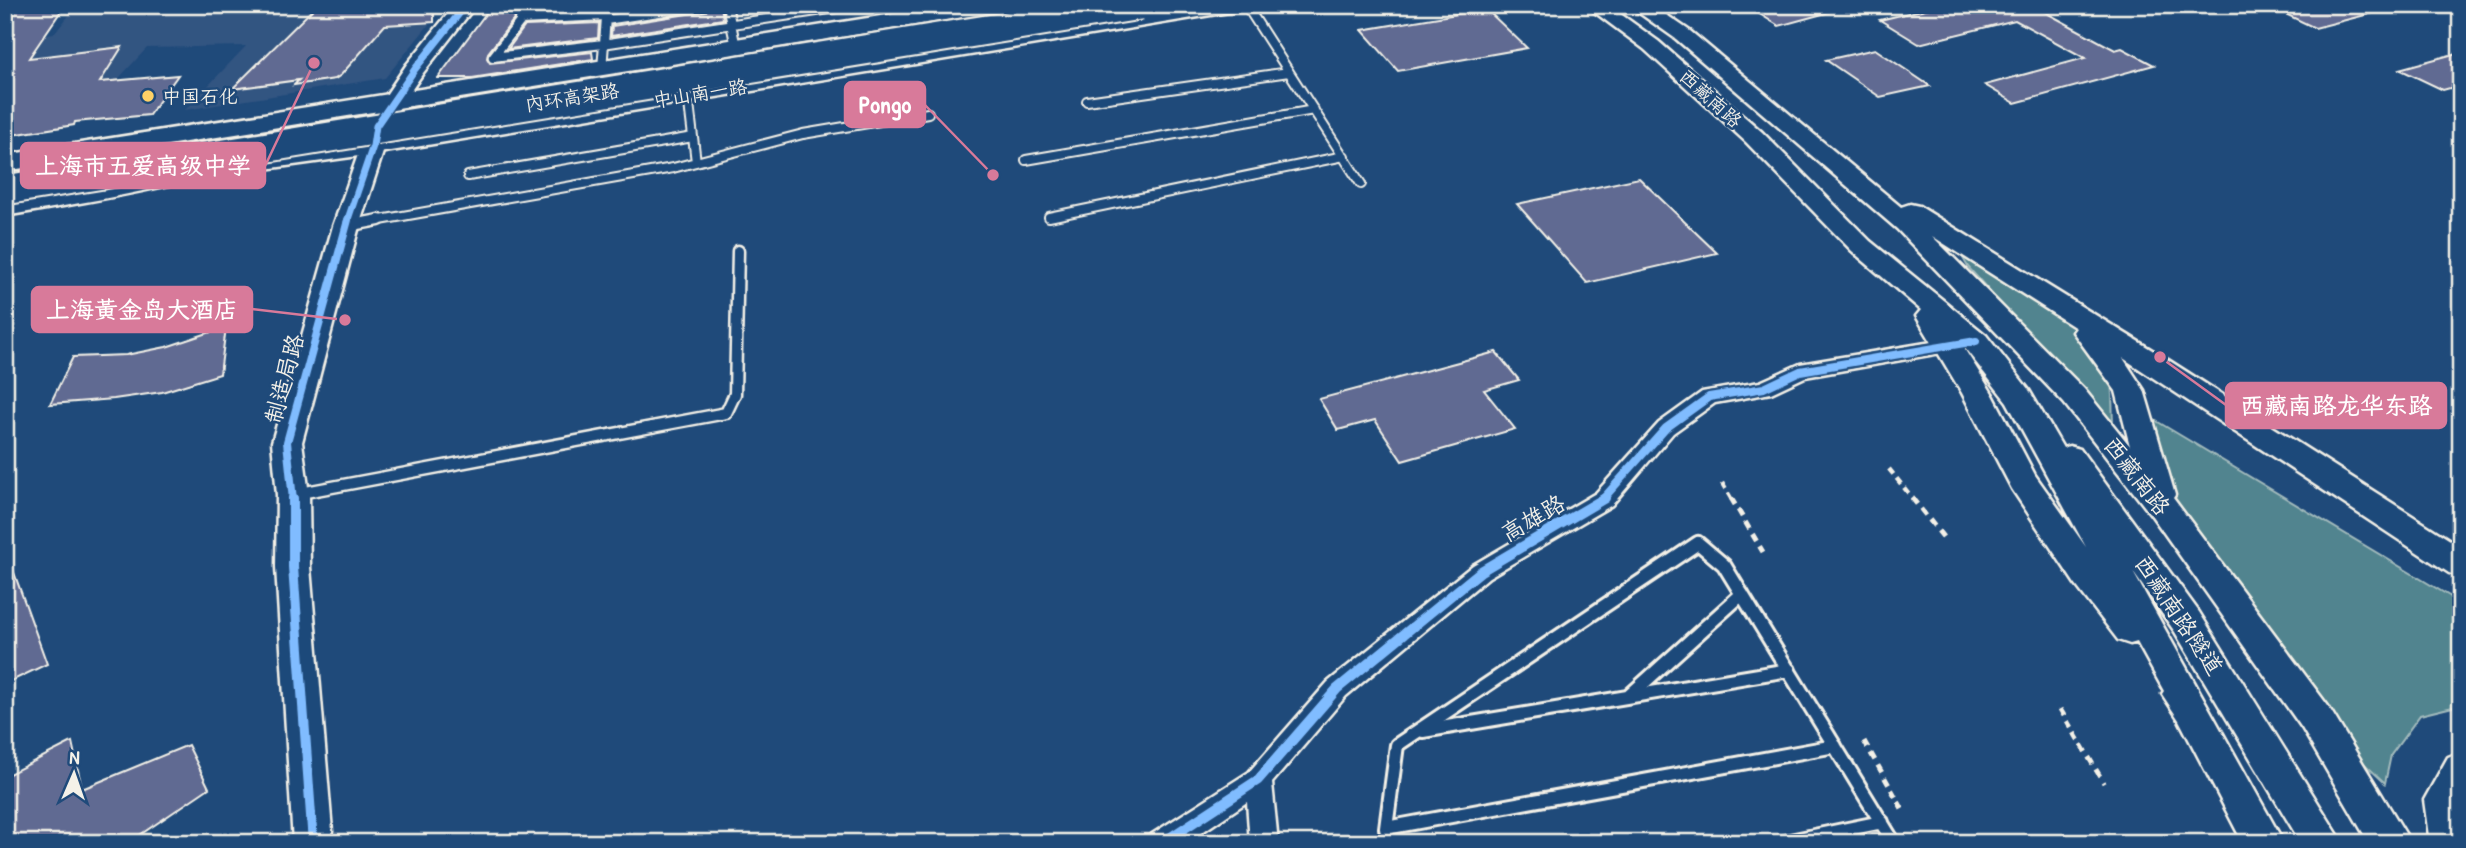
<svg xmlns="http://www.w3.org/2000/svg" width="2466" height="848" font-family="'Patrick Hand','LXGW WenKai TC',sans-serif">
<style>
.built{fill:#325481}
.green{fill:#51848f;stroke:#a2babc;stroke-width:2}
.building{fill:#606a92;stroke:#f4f1e8;stroke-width:2}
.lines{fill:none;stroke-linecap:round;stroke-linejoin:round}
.lane-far2-casing{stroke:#f4f1e8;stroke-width:12}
.lane-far1-casing{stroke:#f4f1e8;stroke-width:15}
.lane-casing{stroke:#f4f1e8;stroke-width:18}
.street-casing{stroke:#f4f1e8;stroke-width:5}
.secondary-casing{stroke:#f4f1e8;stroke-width:5}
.primary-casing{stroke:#f4f1e8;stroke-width:5}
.path-far1{stroke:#f4f1e8;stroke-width:4.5;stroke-dasharray:7 5;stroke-linecap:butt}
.path{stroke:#f4f1e8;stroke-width:5;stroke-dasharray:8 6;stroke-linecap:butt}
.lane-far2{stroke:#1f4a7a;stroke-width:8}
.lane-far1{stroke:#1f4a7a;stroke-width:10}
.lane{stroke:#1f4a7a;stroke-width:12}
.street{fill:#1f4a7a;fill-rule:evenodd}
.secondary{fill:#1f4a7a;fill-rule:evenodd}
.primary{fill:#1f4a7a;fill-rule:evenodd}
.highway-bridge-casing{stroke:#f4f1e8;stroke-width:33;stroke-linecap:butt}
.highway-bridge{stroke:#1f4a7a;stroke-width:29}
.cycleway-far2-casing{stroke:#1f4a7a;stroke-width:10}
.cycleway-far1-casing{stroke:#1f4a7a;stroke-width:12}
.cycleway-casing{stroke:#1f4a7a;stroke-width:15}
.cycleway-far2{stroke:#80bcff;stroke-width:7}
.cycleway-far1{stroke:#80bcff;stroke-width:8}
.cycleway{stroke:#80bcff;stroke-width:10}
.poi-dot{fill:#ffd166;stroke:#1f4a7a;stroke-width:2.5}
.labels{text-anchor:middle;stroke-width:5;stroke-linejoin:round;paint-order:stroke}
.far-street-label{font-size:19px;fill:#f4f1e8;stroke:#1f4a7a}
.far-poi-label{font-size:19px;fill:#f4f1e8;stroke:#1f4a7a;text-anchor:start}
.street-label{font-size:23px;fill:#f4f1e8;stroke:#1f4a7a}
.leader{fill:none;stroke:#d87a9a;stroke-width:2.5}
.callout-dot{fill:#d87a9a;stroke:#1f4a7a;stroke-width:2.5}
.callout{fill:#d87a9a;stroke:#d87a9a;stroke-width:2.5}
.callout-label{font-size:24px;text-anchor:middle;font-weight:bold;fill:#fff}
</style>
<rect width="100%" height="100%" fill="#1f4a7a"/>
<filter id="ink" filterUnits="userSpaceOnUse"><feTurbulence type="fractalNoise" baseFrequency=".0143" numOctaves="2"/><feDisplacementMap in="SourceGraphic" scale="14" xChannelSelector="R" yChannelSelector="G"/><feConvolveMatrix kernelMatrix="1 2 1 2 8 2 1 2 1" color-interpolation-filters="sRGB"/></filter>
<g filter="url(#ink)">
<path class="built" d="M77,5H445L385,78L185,110L246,46L147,48L106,92L5,105V39L55,33Z"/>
<path class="green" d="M1960,253C2004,280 2096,325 2110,378C2113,391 2112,408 2113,421L2093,407L1968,267Z
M2148,416L2461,603V705L2420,715L2391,755L2385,783L2353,753L2168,491Z"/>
<path class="building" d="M5,5H65L29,58L122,47L100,82L178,75L149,115L75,122L74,125L5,136Z
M317,5H434V22L385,25L341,75L335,79L294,85L299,80L232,89Z
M492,5H525L488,53L487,58L490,63L592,52L593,59L472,78H438Z
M539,5H600V10L535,13Z
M711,5H721L723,19L611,36L612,26L706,11Z
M1745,5H1829L1830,12L1779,26Z
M1942,5H2042L2043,11L2115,50L2122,48L2154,65L2015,103L1985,85L2085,58L2015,20L1919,44L1880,20Z
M2267,5H2376L2377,12L2315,28Z
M1486,9L1527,48L1398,71L1362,30Z
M599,23L598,38L508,49L525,26Z
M1875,49L1930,86L1880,97L1826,60Z
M2461,52V85L2443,90L2399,69Z
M1639,178L1717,253L1587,283L1517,204Z
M226,327L220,374L162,392L114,399L50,404L73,357L126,355L166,347Z
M1496,352L1519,380L1484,390L1515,429L1402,461L1375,420L1338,430L1319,399Z
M5,556H8L47,664L5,684Z
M72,742L82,789L188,745L209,788L128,843H5V776Z"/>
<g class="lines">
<g class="lane-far2-casing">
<path id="lane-far2" d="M727,5L736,47
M1246,5L1361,184
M520,20L606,16
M606,20L705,5
M493,57L603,44L856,5
M493,57L533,5
M602,69L607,5
M688,95L696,162
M1087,101L1289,72
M1026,160L1314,110
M468,176L693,137
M1049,217L1344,156
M369,222L673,168L803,134L928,113"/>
</g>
<g class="lane-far1-casing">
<path id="lane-far1" d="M348,226L379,220
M295,494L726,413L735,394L738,251"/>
</g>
<g class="lane-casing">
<path id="lane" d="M1629,696L1742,594
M1423,731L1789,670
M1386,828L1835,746
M1389,843L1386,828L1397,745L1698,543L1724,565L1894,843
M1780,843L1882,822"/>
</g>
<g class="street-casing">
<path id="street" d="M1962,337L1969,338L1972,343L1969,348L1805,377L1771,393L1715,403L1673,433L1612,505L1489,577L1346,696L1272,783L1278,843H1250L1247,802L1186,843H1148L1152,834L1249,772L1328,682L1473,565L1596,493L1659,423L1702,392L1760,382L1800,364Z"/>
</g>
<g class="secondary-casing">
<path id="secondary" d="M455,5H476L423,73L387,126L385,146L359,226L302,442L309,495L310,567L333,843H293L276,567L277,495L272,442L333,226L361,146L365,126L407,64Z
M1585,5H1608L1658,41L1762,132L1870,241L1986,335L2029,390L2063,448L2069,446L2080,449L2199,612L2343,843H2301L2175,632L2133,572L2284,843H2243L2179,720L2162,694L2164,691L2137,642L2130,644L2118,640L2075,584L2012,489L1962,393L1916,316L1921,310L1852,251L1746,142L1644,49ZM1960,342L2007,402L2086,547L2035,475L1992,393Z
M1628,5H1652L1690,31L1901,207L1910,204L1919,206L2165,358L2461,547V577L2449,573L2123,358L2144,390L2175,495L2173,498L2328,706L2411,843H2369L2302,728L2152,516L2064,403L1897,229L1676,39ZM1932,236L2076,328L2073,332L2116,391L2130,446L2084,389Z
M2461,752V843H2430L2424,800L2448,757Z"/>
</g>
<g class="primary-casing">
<path id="primary" d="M950,5H1008L1004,10L996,12L5,171V155Z
M1184,5H1241L1237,10L1229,12L373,154L265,169L255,167L251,161L255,155L265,153L373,138Z
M189,164L199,166L203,172L199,178C135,194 71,205 5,216V198L127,178L161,168Z"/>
</g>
<path class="path-far1" d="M1889,469L1914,500
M1722,483L1732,500"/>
<path class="path" d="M1731,498L1763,552
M1912,498L1943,537
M2060,709L2104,783
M1864,741L1903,810"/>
<use href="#lane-far2" class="lane-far2"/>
<use href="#lane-far1" class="lane-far1"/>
<use href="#lane" class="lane"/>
<use href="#street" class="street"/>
<use href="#secondary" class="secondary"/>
<use href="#primary" class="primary"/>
<g class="highway-bridge-casing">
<path id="highway-bridge" d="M5,190L1140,5"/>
</g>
<use href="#highway-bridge" class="highway-bridge"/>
<g class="cycleway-far2-casing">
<path id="cycleway-far2" d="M347,222L373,146L376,126L415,69L466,5"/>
</g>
<g class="cycleway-far1-casing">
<path id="cycleway-far1" d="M293,500L287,442L348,220
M1602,500L1666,428L1709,397L1764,388L1800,371L1976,341"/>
</g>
<g class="cycleway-casing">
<path id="cycleway" d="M293,498V567L313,843
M1162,843L1258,780L1337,689L1481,571L1605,498"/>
</g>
<use href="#cycleway-far2" class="cycleway-far2"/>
<use href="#cycleway-far1" class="cycleway-far1"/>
<use href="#cycleway" class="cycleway"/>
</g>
</g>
<circle class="poi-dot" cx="148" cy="96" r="7"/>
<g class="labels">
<g class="far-street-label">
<text transform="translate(700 93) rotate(-9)" y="7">中山南一路</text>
<text transform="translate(572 97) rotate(-9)" y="7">内环高架路</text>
<text transform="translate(1711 98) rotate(42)" y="7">西藏南路</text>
</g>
<g class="far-poi-label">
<text x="162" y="103">中国石化</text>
</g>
<g class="street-label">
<text transform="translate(284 379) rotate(-75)" y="8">制造局路</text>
<text transform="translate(2137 476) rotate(52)" y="8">西藏南路</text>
<text transform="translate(1533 518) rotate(-30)" y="8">高雄路</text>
<text transform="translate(2179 615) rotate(56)" y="8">西藏南路隧道</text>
</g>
</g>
<path class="leader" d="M993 175L925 105M314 63L265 166M345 320L252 309M2160 357L2226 405"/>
<g class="callout-dot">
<circle cx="993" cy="175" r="7"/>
<circle cx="314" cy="63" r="7"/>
<circle cx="345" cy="320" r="7"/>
<circle cx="2160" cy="357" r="7"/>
</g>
<g class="callout">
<rect x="845" y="82" width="80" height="45" rx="7"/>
<rect x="21" y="143" width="244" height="45" rx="7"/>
<rect x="32" y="287" width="220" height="45" rx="7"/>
<rect x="2226" y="383" width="220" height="45" rx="7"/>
</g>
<g class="callout-label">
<text x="885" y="113">Pongo</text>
<text x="143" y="174">上海市五爱高级中学</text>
<text x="142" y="318">上海黄金岛大酒店</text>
<text x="2336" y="414">西藏南路龙华东路</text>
</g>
<rect width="2466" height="848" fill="none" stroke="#1f4a7a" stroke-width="28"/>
<rect x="14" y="14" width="2438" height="820" fill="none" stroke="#f4f1e8" stroke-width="2.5" filter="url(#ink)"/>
<g transform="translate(74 774) rotate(2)" stroke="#1f4a7a" stroke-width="5" paint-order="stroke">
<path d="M0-5L12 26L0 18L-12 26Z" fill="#f4f1e8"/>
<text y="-10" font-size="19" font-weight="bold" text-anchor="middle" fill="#f4f1e8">N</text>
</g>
</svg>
